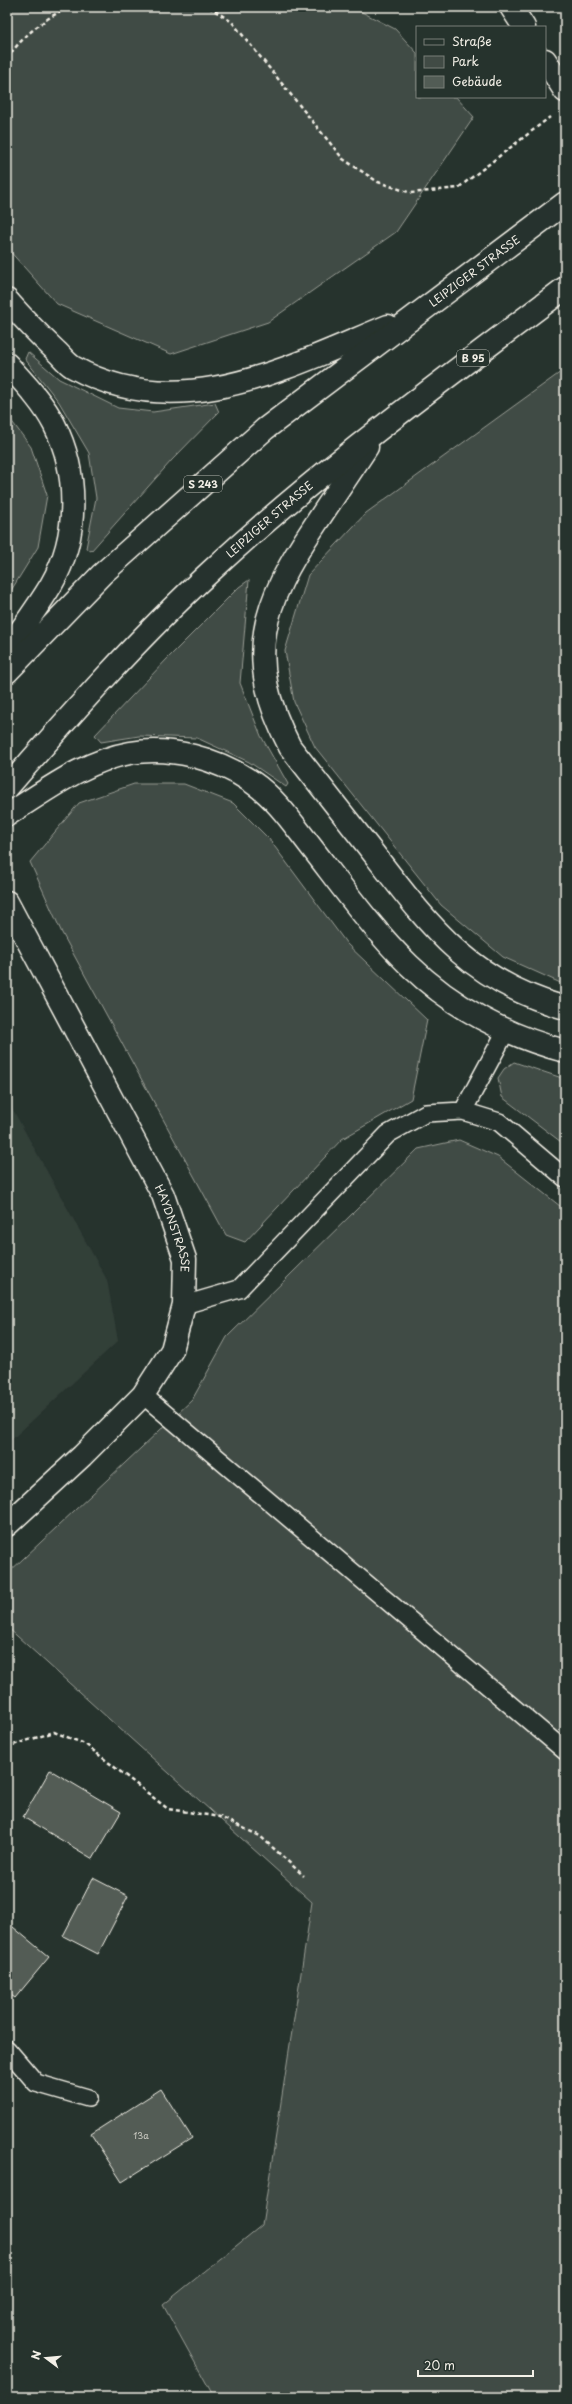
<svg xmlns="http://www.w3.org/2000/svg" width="572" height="2404" font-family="'Playpen Sans',sans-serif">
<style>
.built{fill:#333f39}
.green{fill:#414b45;stroke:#9a9e96}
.building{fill:#525c55;stroke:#f4f1e8}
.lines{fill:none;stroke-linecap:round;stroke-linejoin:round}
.lane-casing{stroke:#f4f1e8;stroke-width:20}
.street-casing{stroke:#f4f1e8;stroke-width:25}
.highway-casing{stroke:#f4f1e8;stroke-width:25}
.path{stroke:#f4f1e8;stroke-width:2.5;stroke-dasharray:4 3;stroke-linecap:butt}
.lane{stroke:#26332d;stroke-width:17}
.street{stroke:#26332d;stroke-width:22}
.highway{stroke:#26332d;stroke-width:22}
.labels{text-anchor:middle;stroke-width:4;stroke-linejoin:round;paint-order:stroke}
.number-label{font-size:9px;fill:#ccccc3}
.shield{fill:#26332d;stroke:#b6b8b0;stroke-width:1}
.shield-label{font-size:10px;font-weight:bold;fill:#f4f1e8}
.street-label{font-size:11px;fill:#f4f1e8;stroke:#26332d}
</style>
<rect width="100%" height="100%" fill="#26332d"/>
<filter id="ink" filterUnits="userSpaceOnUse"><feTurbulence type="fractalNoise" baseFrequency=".025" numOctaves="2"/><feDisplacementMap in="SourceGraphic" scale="8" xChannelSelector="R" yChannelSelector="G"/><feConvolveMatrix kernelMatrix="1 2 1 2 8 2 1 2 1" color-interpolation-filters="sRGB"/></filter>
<g filter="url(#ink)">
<path class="built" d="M7,1099L107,1280L118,1341L7,1444Z"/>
<path class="green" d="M7,7H352L395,29L417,53V97H456L474,117L396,232L268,322L171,354L57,304L7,248Z
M28,352L59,379L118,408L153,412L215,403L219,412L172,460L91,551L86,548L96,498L89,453L59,402L25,359Z
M565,369V985L503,957L441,905L315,747L294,702L285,651L308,575L366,513Z
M7,415L31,447L47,495L38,547L7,597Z
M249,580L240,683L261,736L288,784L286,787L249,762L197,738L139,736L101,742L95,735L167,659L239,587Z
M134,784H184L233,803L269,839L347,944L427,1020L411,1099L342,1139L245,1242L226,1235L62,933L30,862L79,803Z
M514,1062L565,1079V1145L502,1097L498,1078L504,1069Z
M459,1140L498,1157L565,1210V2397H214L163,2305L262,2225L312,1902L7,1627V1574L192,1400L227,1337L418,1149Z"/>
<path class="building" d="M50,1770L121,1812L93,1859L23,1817Z
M93,1878L128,1896L98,1954L63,1936Z
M7,1922L49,1957L15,1998L7,1992Z
M161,2089L192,2138L122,2182L91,2134Z"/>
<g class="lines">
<g class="lane-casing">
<path id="lane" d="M463,1111L506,1031
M184,1305L239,1289L388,1134L426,1113L463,1111L499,1122L565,1178
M143,1395L565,1751
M7,2049L36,2083L88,2098"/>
</g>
<g class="street-casing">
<g id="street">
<path id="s1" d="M7,902L163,1195L185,1259L184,1305L172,1350L143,1395L82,1456L7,1525"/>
</g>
</g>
<g class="highway-casing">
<g id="highway">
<path d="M511,7L524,27"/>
<path d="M545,60L565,91"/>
<path d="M7,300C22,317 38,334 55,350C61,355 66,363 73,367C179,426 288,367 388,326"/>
<path d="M7,364C24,383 42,401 54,424C79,473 79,537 51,585C38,607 22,628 7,650"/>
<path d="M367,447C350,473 332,499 315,525C262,604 243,657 290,747C318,783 346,818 374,854C431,928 470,981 565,1008"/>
<path id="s2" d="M7,672L102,574L265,429L565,203"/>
<path id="s3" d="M7,788C72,713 138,638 211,571C322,468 445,379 565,288"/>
<path d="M7,815C46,791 84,761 130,753C172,746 216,758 252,782C276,798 294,825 312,848C343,888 373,930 409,965C452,1007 507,1036 565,1051"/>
</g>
</g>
<path class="path" d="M209,7L232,22L343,159L378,182L411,193L458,188L550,117
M7,59C21,37 45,18 69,7
M7,1747L54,1732L85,1744L168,1809L220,1817L260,1836L304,1876"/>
<use href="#lane" class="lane"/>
<use href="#street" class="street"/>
<use href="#highway" class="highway"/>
</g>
</g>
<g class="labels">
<g class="number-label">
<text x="141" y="2139">13a</text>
</g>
<g class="shield">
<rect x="457" y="350" width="32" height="16" rx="3"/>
<rect x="184" y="476" width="38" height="16" rx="3"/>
</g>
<g class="shield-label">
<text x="473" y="362">B 95</text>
<text x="203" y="488">S 243</text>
</g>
<g class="street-label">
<text dy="4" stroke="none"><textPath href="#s2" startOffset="617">LEIPZIGER STRASSE</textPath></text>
<text dy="4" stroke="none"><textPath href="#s3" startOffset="376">LEIPZIGER STRASSE</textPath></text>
<text dy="4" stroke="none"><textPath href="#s1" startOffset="367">HAYDNSTRASSE</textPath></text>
</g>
</g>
<rect width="572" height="2404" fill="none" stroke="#26332d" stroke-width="24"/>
<rect x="12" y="12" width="548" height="2380" fill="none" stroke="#f4f1e8" stroke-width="1.5" filter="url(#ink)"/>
<rect x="416" y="26" width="130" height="72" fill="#26332d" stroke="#787f78"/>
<rect x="424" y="39" width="20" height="6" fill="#26332d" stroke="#787f78"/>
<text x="452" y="46" font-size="12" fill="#f4f1e8">Straße</text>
<rect x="424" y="56" width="20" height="12" fill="#414b45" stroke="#787f78"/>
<text x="452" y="66" font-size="12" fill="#f4f1e8">Park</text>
<rect x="424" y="76" width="20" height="12" fill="#525c55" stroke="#787f78"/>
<text x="452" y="86" font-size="12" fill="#f4f1e8">Gebäude</text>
<g transform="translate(46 2358) rotate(286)" stroke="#26332d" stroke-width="3" paint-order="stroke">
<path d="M0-3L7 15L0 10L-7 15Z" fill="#f4f1e8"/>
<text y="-6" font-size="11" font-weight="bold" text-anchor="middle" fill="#f4f1e8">N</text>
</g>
<path d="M418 2370v6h115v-6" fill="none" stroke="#f4f1e8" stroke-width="2"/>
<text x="424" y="2370" font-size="12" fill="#f4f1e8" stroke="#26332d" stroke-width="3" paint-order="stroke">20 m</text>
</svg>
